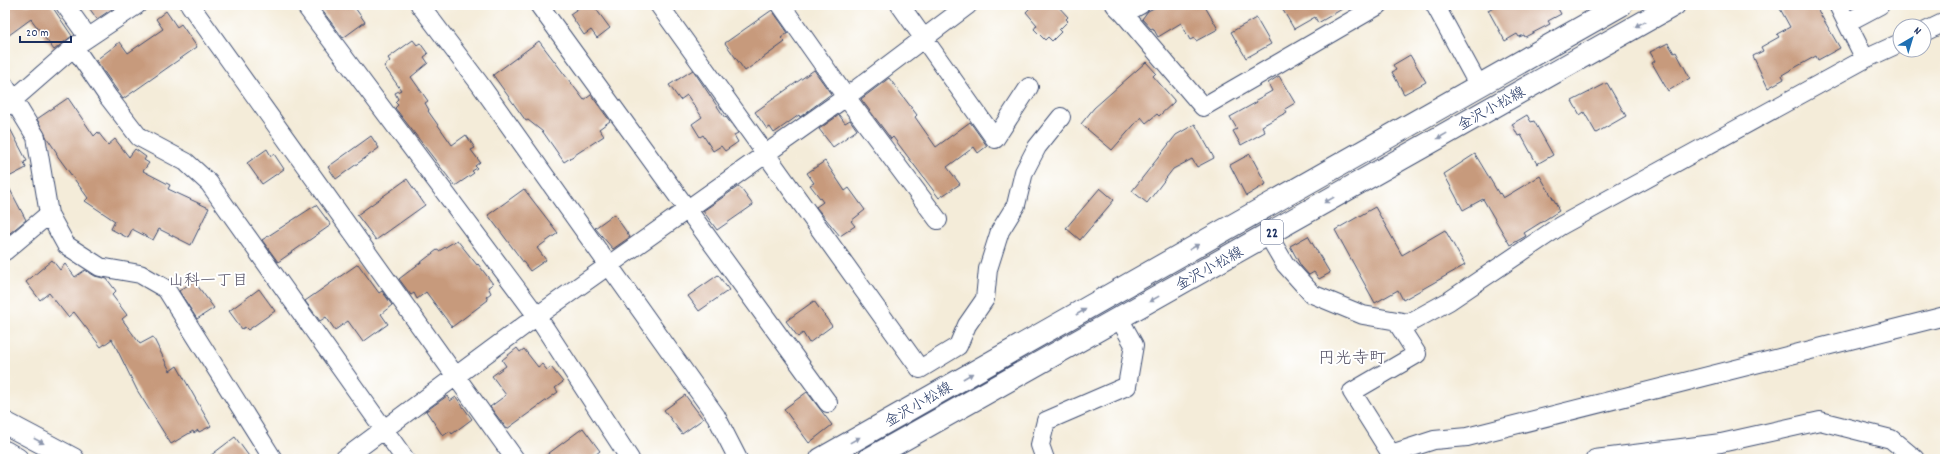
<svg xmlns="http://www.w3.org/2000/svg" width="1950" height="464" font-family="Dekko,'Klee One',sans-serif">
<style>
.building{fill:#c79a7c}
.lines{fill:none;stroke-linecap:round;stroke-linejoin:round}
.minor-casing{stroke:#3c4b70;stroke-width:20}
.primary-casing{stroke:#3c4b70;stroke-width:24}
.minor{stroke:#fff;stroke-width:18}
.primary{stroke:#fff;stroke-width:22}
.oneway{fill:#8d97ae}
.labels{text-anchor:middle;stroke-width:4;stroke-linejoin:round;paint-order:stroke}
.shield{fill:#fff;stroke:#5f6d8e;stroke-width:1}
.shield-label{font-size:14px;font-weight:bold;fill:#1b2f5e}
.street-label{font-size:15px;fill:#1b2f5e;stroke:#fff}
.neighbourhood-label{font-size:16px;fill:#575468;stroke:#fff}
.quarter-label{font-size:17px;fill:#575468;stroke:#fff}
</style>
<rect width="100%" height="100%" fill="#fff"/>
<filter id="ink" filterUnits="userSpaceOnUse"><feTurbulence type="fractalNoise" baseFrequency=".025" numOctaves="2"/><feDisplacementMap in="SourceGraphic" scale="8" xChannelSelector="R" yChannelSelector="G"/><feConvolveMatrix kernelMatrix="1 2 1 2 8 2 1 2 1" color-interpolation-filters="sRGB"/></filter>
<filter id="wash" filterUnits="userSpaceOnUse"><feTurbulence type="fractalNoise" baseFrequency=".012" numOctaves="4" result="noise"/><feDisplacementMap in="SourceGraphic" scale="16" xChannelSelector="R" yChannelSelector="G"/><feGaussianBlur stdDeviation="0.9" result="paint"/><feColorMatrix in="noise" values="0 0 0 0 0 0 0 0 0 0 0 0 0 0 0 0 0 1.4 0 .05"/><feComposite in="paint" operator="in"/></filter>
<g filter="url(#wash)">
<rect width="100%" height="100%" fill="#f4ecd9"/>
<g id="blocks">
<path class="building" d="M5,5H51L72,36L54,50L31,19L5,38Z
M87,5H118L97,19Z
M318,5H353L365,22L343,38Z
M583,5H593L610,28L597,38L591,30L584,35L570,14Z
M1029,5H1057L1068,17L1066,19L1068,21L1059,30L1061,32L1052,41L1048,37L1045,40L1034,29L1037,25L1026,12L1031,7Z
M1160,5H1204L1218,29L1196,41L1194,38L1190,40L1181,23L1158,37L1153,28L1151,29L1142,19L1148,11Z
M1280,5H1349L1318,23L1315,17L1294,29Z
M1497,5H1556L1561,14L1548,21L1550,24L1525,37L1524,35L1519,37L1517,34L1505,41L1488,10Z
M1778,5H1815L1840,48L1818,60L1816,56L1787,72L1782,75L1784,79L1768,88L1753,56L1763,51L1761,47L1779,37L1777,34L1790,27Z
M772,10L788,33L781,38L785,42L745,71L725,43Z
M166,11L177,27L181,24L197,47L123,99L96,60L120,42L128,53L163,29L156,19Z
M1256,18L1271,44L1246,58L1231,32Z
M413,40L417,45L420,43L428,54L424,57L428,63L411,77L428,101L425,103L429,110L428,111L452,145L466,135L475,148L471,150L480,162L475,166L477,168L472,171L474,173L455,186L395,108L398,105L395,102L398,99L395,93L401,90L384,66L390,61L388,58Z
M539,41L584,100L591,95L610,121L599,129L604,136L564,162L543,132L528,120L526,121L493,75Z
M1668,43L1674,53L1676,52L1690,78L1668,91L1652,63L1655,61L1650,52Z
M1410,55L1426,82L1404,94L1392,72L1396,70L1393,65Z
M1146,62L1156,73L1153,76L1174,100V102L1159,116L1157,114L1146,123L1141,117L1112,150L1081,124L1094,108Z
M693,70L725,118L726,117L738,133L734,135L738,142L725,151L721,146L713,151L703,135L700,137L692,124L702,117L687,95L680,100L669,85Z
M814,70L831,94L800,117L799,115L774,133L770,127L767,129L755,112Z
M1279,76L1295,103L1285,109L1287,112L1262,126L1265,132L1241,145L1233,131L1237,129L1230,117L1257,102L1256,100L1272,91L1268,83Z
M889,78L917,115L915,117L936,147L970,122L987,146L978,153L974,147L947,167L960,184L939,198L893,137L891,139L861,99Z
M1607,83L1626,116L1596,133L1584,112L1580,115L1572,101Z
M68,98L94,136L98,132L108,145L115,139L129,157L135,149L146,157L144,160L149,163L143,171L170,185L168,189L209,208L191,245L159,229L153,240L132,229L128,238L111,229L115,221L85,201L88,198L56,154L57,153L47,138L37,119Z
M839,115L845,123L850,120L857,130L833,147L819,129Z
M1527,115L1531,122L1534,121L1553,155L1537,164L1521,135L1518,136L1512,124Z
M5,119L27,161L24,162L26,168L5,179Z
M1195,124L1214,158L1197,167L1192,159L1173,169L1147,203L1132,191L1176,135Z
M371,136L379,148L336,179L328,167Z
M267,149L271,156L274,154L284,169L262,184L247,163Z
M1250,154L1266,184L1246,196L1230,165Z
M1475,154L1499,194L1500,193L1503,198L1540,176L1558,207L1557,208L1559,211L1524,233L1526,236L1510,245L1483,199L1463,210L1444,174Z
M825,161L845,191L849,188L865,210L851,221L855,226L840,236L816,207L823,202L810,185L814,183L807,173Z
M407,179L425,205L376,240L357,215Z
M5,180L26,220L5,237Z
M739,186L753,205L717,230L703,211Z
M1100,188L1114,200L1080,240L1066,228Z
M524,189L558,233L537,248L546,260L530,271L488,215Z
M316,205L331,225L278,262L262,240Z
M1375,207L1402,255L1445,230L1465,265L1403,300L1398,290L1375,303L1335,230Z
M614,214L630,237L613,249L595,228Z
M1308,236L1330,273L1319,279L1314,272L1309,275L1301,266L1290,246Z
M457,240L477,265L478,264L493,284L488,287L491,293L486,297L488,300L452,327L426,292L417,299L414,293L411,295L399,279L437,250L439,251Z
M52,260L60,270L65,264L75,277L85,270L95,276L107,279L116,291L112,295L127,315L122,319L140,344L153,337L170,371L177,366L211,426L199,432L198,430L194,433L193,431L171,444L137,390L112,339L101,347L74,312L68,317L49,293L40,300L26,282Z
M358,264L379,293L382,291L392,305L381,314L388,324L363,342L348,321L335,330L326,317L320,321L305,301Z
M718,275L729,290L699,311L688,296Z
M194,281L214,308L197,319L179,291Z
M259,289L275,311L248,330L245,327L242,329L229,311Z
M814,301L832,326L809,343L803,333L798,337L786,321Z
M517,348L520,352L524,349L538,367L542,364L547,370L551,367L563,382L555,388L558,392L507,429L490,407L506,395L492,376L506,366L502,360Z
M807,392L832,425L809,443L784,409Z
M685,395L703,419L682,434L664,410Z
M447,396L450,401L456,397L472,419L452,434L450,431L443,436L426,411Z
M583,428L600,451L590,459H541Z
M235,437L251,459H206Z"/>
</g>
</g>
<g filter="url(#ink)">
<use href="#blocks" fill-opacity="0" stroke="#3c4b70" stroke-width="1"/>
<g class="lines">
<g class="minor-casing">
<path id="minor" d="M65,5L88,37
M190,5L515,459
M305,5L537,316L630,459
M420,5L479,83L716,416L738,459
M539,5L828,403
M659,5L920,369L958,346L967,325L985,299L988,269L1000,231L1016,205L1024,172L1037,147L1061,117
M781,5L846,97L938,220
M900,5L995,139L1029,87
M1115,5L1124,14L1140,5
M1435,5L1479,86
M1838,5L1865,59
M1124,14L1203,107L1379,5
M1848,22L1880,5
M1924,32L1945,22
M74,47L109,98L139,137L186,162L209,183L405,459
M5,86L36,137L49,214
M5,107L74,47L137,5
M1268,235L1285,264L1312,294L1363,315L1409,323L1449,301L1560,226L1865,59L1900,43
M5,251L49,214L66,245L100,267L140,274L166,289L273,459
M1396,321L1417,354L1352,392L1391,454L1434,440L1467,437L1945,316
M344,459L537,316L846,97L968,5
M1045,459L1040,445L1046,421L1127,386L1134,345L1119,318
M1595,459L1721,443L1820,421L1891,439L1915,459"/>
</g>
<g class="primary-casing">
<path id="primary" d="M5,423L73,459
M5,452L17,459
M821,459L1621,5
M869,459L1674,5"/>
</g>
<use href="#minor" class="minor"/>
<use href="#primary" class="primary"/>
</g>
<defs><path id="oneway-solid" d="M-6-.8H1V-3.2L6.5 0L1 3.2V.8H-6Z"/></defs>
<g class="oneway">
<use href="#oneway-solid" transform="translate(1640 24) rotate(151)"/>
<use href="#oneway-solid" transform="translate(1442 136) rotate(151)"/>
<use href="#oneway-solid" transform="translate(1329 200) rotate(151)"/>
<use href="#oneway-solid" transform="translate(1194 247) rotate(-30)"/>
<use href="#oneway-solid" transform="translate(1154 299) rotate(151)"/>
<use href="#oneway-solid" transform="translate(1081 312) rotate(-30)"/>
<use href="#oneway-solid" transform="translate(968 376) rotate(-30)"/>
<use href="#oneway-solid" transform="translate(855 440) rotate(-29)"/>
<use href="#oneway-solid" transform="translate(39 441) rotate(28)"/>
</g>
</g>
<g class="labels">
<rect class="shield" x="1261" y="220" width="22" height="24" rx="3"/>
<g class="shield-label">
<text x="1272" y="237">22</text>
</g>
<g class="street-label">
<text transform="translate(1491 108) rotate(-29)" y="5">金沢小松線</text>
<text transform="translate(1209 268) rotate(-29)" y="5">金沢小松線</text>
<text transform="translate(918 404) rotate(-30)" y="5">金沢小松線</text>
</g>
<g class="neighbourhood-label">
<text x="208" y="285">山科一丁目</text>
</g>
<g class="quarter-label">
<text x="1352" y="363">円光寺町</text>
</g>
</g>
<rect width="1950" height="464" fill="none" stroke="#fff" stroke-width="20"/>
<g transform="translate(1912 38) rotate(38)"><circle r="19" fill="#ffffff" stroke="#a4acbf"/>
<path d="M0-3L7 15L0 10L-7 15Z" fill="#1f6fb2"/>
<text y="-6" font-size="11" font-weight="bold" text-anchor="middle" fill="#1b2f5e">N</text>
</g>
<path d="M20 36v6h51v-6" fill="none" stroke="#1b2f5e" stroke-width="2"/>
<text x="26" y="36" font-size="12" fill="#1b2f5e" stroke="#ffffff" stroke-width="3" paint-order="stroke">20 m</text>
</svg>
